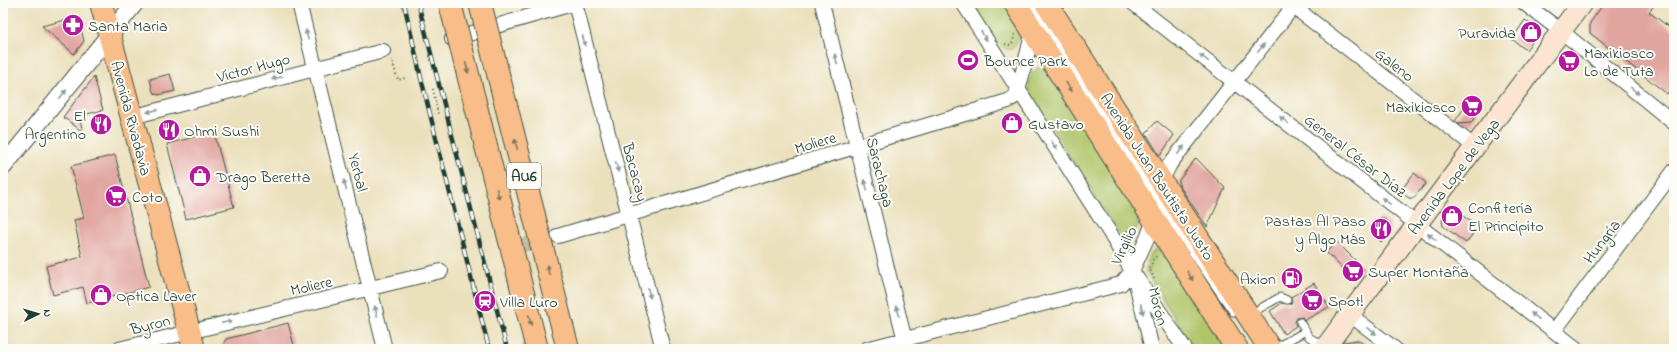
<svg xmlns="http://www.w3.org/2000/svg" width="1677" height="352" font-family="'Indie Flower',sans-serif">
<style>
.green{fill:#afc569;stroke:#67814e}
.building{fill:#e2a6a0}
.lines{fill:none;stroke-linecap:round;stroke-linejoin:round}
.minor-tunnel{stroke:#c2bfa1;stroke-width:14;stroke-dasharray:14 7;stroke-linecap:butt}
.service-casing{stroke:#3e5548;stroke-width:9}
.minor-casing{stroke:#3e5548;stroke-width:16}
.tertiary-casing{stroke:#3e5548;stroke-width:19}
.secondary-casing{stroke:#3e5548;stroke-width:22}
.primary-casing{stroke:#3e5548;stroke-width:24}
.path{stroke:#3e5548;stroke-width:2;stroke-dasharray:1 3;stroke-linecap:butt}
.service{stroke:#fff;stroke-width:7}
.minor{stroke:#fff;stroke-width:14}
.tertiary{stroke:#fff;stroke-width:17}
.secondary{stroke:#fce5d0;stroke-width:20}
.primary{stroke:#f8bd89;stroke-width:22}
.rail-casing{stroke:#1f3d34;stroke-width:4.5}
.rail{stroke:#fdfcf7;stroke-width:3;stroke-dasharray:9;stroke-linecap:butt}
.motorway-bridge-casing{stroke:#3e5548;stroke-width:24;stroke-linecap:butt}
.motorway-bridge{stroke:#f8bd89;stroke-width:22}
.oneway{fill:#8f9e9a}
.oneway2{fill:#81775a}
.labels{text-anchor:middle;stroke-width:4;stroke-linejoin:round;paint-order:stroke}
.shield{fill:#fdfcf7;stroke:#62766e;stroke-width:1}
.shield-label{font-size:15px;font-weight:bold;fill:#1f3d34}
.poi-label{font-size:16px;fill:#1f3d34;stroke:#fdfcf7;text-anchor:start}
.street-label{font-size:16px;fill:#1f3d34;stroke:#fdfcf7}
</style>
<rect width="100%" height="100%" fill="#fdfcf7"/>
<filter id="ink" filterUnits="userSpaceOnUse"><feTurbulence type="fractalNoise" baseFrequency=".025" numOctaves="2"/><feDisplacementMap in="SourceGraphic" scale="8" xChannelSelector="R" yChannelSelector="G"/><feConvolveMatrix kernelMatrix="1 2 1 2 8 2 1 2 1" color-interpolation-filters="sRGB"/></filter>
<filter id="wash" filterUnits="userSpaceOnUse"><feTurbulence type="fractalNoise" baseFrequency=".012" numOctaves="4" result="noise"/><feDisplacementMap in="SourceGraphic" scale="16" xChannelSelector="R" yChannelSelector="G"/><feGaussianBlur stdDeviation="0.9" result="paint"/><feColorMatrix in="noise" values="0 0 0 0 0 0 0 0 0 0 0 0 0 0 0 0 0 1.4 0 .05"/><feComposite in="paint" operator="in"/></filter>
<g filter="url(#wash)">
<rect width="100%" height="100%" fill="#ebe0bc"/>
<path class="green" d="M972,3H1007L1021,31C1010,80 982,19 972,3Z
M1042,66L1048,68L1141,213L1137,228L1130,236L1121,235L1117,232L1030,93C1026,83 1031,69 1042,66Z
M1162,249L1229,349H1194L1146,272L1149,255L1155,250Z"/>
<g id="blocks">
<path class="building" d="M1604,3H1656L1649,12L1674,31V85L1667,94L1590,33V23Z
M78,17L84,41L74,54L42,26Z
M1525,20L1540,31L1526,50L1512,39Z
M170,74L175,91L158,95L153,92L150,79Z
M94,77L103,110L79,116L83,132L63,117Z
M1467,104L1478,113L1471,123L1459,124L1455,121Z
M1157,121L1174,135L1160,156L1146,133Z
M214,132L234,207L186,219L167,144Z
M115,155L149,287L87,303L83,287L53,295L46,266L82,257L74,220L84,218L71,166Z
M1196,158L1225,188L1207,227L1179,185V180Z
M1414,173L1426,183L1414,198H1409L1400,192Z
M1452,208L1478,227L1466,243L1443,226L1442,220Z
M1381,217L1390,223L1391,228L1381,242L1371,231Z
M1337,242L1364,269L1354,280L1326,252Z
M1314,283L1329,307L1305,320L1302,317L1297,318L1295,322L1296,326L1284,334L1270,311L1282,303L1290,304L1292,302L1291,297Z
M288,323L295,349H220L226,339Z
M1358,340L1371,349H1338L1344,342Z"/>
</g>
</g>
<g filter="url(#ink)">
<use href="#blocks" fill-opacity="0" stroke="#3e5548" stroke-width="1"/>
<g class="lines">
<path class="minor-tunnel" d="M520,246L548,238"/>
<g class="service-casing">
<path id="service" d="M1032,3L1171,221L1233,312
M1250,314L1280,297L1287,300
M1300,322L1309,337L1325,347
M1276,349L1278,346L1306,331"/>
</g>
<g class="minor-casing">
<path id="minor" d="M299,3L385,349
M575,3L663,349
M822,3L907,349
M963,3L1110,233L1132,271L1185,349
M1133,3L1577,349
M1524,3L1561,31L1674,123
M1294,7L1475,147
M452,39L575,3
M132,117L383,51
M558,236L1008,101L1014,97L1018,91L1033,31
M1136,283L1152,349
M1349,314L1395,349
M1554,331L1674,171
M119,349L441,271
M866,349L1121,284L1132,271L1148,236L1154,219L1165,174L1170,164L1296,3"/>
</g>
<g class="tertiary-casing">
<path id="tertiary" d="M3,167L135,3"/>
</g>
<g class="secondary-casing">
<path id="secondary" d="M1324,349L1582,3"/>
</g>
<g class="primary-casing">
<path id="primary" d="M101,3L194,349
M1015,3L1237,349
M1046,3L1270,349"/>
</g>
<path class="path" d="M1005,44L1010,45L1013,42L1015,33
M391,61L392,60L398,80L405,78
M433,89L438,114
M1126,235L1129,228
M1154,279L1150,269L1153,260L1157,255"/>
<use href="#service" class="service"/>
<use href="#minor" class="minor"/>
<use href="#tertiary" class="tertiary"/>
<use href="#secondary" class="secondary"/>
<use href="#primary" class="primary"/>
<g class="rail-casing">
<path id="rail" d="M404,3L421,78L489,349
M418,3L507,349"/>
</g>
<use href="#rail" class="rail"/>
<g class="motorway-bridge-casing">
<path id="motorway-bridge" d="M450,3L537,349
M480,3L568,349"/>
</g>
<use href="#motorway-bridge" class="motorway-bridge"/>
</g>
<defs><path id="oneway-solid" d="M-6-.8H1V-3.2L6.5 0L1 3.2V.8H-6Z"/></defs>
<g class="oneway">
<use href="#oneway-solid" transform="translate(307 35) rotate(-104)"/>
<use href="#oneway-solid" transform="translate(984 36) rotate(58)"/>
<use href="#oneway-solid" transform="translate(584 41) rotate(75)"/>
<use href="#oneway-solid" transform="translate(1261 48) rotate(-52)"/>
<use href="#oneway-solid" transform="translate(1204 58) rotate(-142)"/>
<use href="#oneway-solid" transform="translate(836 59) rotate(-104)"/>
<use href="#oneway-solid" transform="translate(277 78) rotate(165)"/>
<use href="#oneway-solid" transform="translate(1635 91) rotate(39)"/>
<use href="#oneway-solid" transform="translate(63 94) rotate(-51)"/>
<use href="#oneway-solid" transform="translate(152 111) rotate(165)"/>
<use href="#oneway-solid" transform="translate(1284 120) rotate(-142)"/>
<use href="#oneway-solid" transform="translate(1054 145) rotate(57)"/>
<use href="#oneway-solid" transform="translate(1181 150) rotate(-51)"/>
<use href="#oneway-solid" transform="translate(617 167) rotate(75)"/>
<use href="#oneway-solid" transform="translate(345 185) rotate(-104)"/>
<use href="#oneway-solid" transform="translate(866 185) rotate(-104)"/>
<use href="#oneway-solid" transform="translate(1386 201) rotate(-142)"/>
<use href="#oneway-solid" transform="translate(1432 237) rotate(-142)"/>
<use href="#oneway-solid" transform="translate(649 293) rotate(76)"/>
<use href="#oneway-solid" transform="translate(1142 309) rotate(77)"/>
<use href="#oneway-solid" transform="translate(376 311) rotate(-103)"/>
<use href="#oneway-solid" transform="translate(898 311) rotate(-104)"/>
<use href="#oneway-solid" transform="translate(1535 316) rotate(-142)"/>
<use href="#oneway-solid" transform="translate(227 322) rotate(-13)"/>
<use href="#oneway-solid" transform="translate(1372 331) rotate(38)"/>
</g>
<g class="oneway2">
<use href="#oneway-solid" transform="translate(467 68) rotate(76)"/>
<use href="#oneway-solid" transform="translate(1069 87) rotate(57)"/>
<use href="#oneway-solid" transform="translate(516 144) rotate(-104)"/>
<use href="#oneway-solid" transform="translate(498 194) rotate(76)"/>
<use href="#oneway-solid" transform="translate(548 270) rotate(-104)"/>
<use href="#oneway-solid" transform="translate(1190 276) rotate(58)"/>
<use href="#oneway-solid" transform="translate(530 320) rotate(76)"/>
</g>
</g>
<defs>
<g id="pharmacy-disc" transform="scale(1.15)"><circle r="9.5" fill="#b5179e" stroke="#fdfcf7"/><path d="M-2-6h4v4h4v4h-4v4h-4v-4h-4v-4h4Z" fill="#fff"/></g>
<g id="shop-disc" transform="scale(1.15)"><circle r="9.5" fill="#b5179e" stroke="#fdfcf7"/><path d="M-5-2.5h2.3a2.7 3.5 0 0 1 5.4 0H5L5.5 6h-11ZM-1.5-2.5h3a1.5 2.3 0 0 0-3 0Z" fill="#fff"/></g>
<g id="stadium-disc" transform="scale(1.15)"><circle r="9.5" fill="#b5179e" stroke="#fdfcf7"/><path d="M0-5a6.5 5 0 1 0 0 10a6.5 5 0 1 0 0-10ZM-3.5-1.8h7v3.6h-7Z" fill="#fff"/></g>
<g id="supermarket-disc" transform="scale(1.15)"><circle r="9.5" fill="#b5179e" stroke="#fdfcf7"/><path d="M-6-5.5h2.5l.6 2H6L4.5 2H-2.5L-4.4-4H-6ZM-1.5 3.2a1.3 1.3 0 1 0 .1 0ZM3 3.2a1.3 1.3 0 1 0 .1 0Z" fill="#fff"/></g>
<g id="restaurant-disc" transform="scale(1.15)"><circle r="9.5" fill="#b5179e" stroke="#fdfcf7"/><path d="M-5-6h1v4h1v-4h1v4h1v-4h1v5L-1.5 .5V6h-2V.5L-5-1ZM5-6V6H3V1.5H1.5Q1.5-4 5-6Z" fill="#fff"/></g>
<g id="fuel-disc" transform="scale(1.15)"><circle r="9.5" fill="#b5179e" stroke="#fdfcf7"/><path d="M-5.5-6h7V0h2V4h1.3V-2.5L3-4.5l.8-.8L6-3V5H2.5V1h-1V6h-7ZM-4.2-4.7v3.2H.2V-4.7Z" fill="#fff"/></g>
<g id="station-disc" transform="scale(1.15)"><circle r="9.5" fill="#b5179e" stroke="#fdfcf7"/><path d="M-3-6H3Q5-6 5-4V2Q5 4 3 4L4.5 6H3L1.5 4h-3L-3 6H-4.5L-3 4Q-5 4-5 2V-4Q-5-6-3-6ZM-3.5-4v3h7v-3ZM-3.5 1v1.5H-2V1ZM2 1v1.5H3.5V1Z" fill="#fff"/></g>
</defs>
<g fill-rule="evenodd">
<use href="#pharmacy-disc" x="73" y="25"/>
<use href="#shop-disc" x="1531" y="32"/>
<use href="#stadium-disc" x="968" y="60"/>
<use href="#supermarket-disc" x="1569" y="61"/>
<use href="#supermarket-disc" x="1472" y="106"/>
<use href="#shop-disc" x="1012" y="123"/>
<use href="#restaurant-disc" x="101" y="124"/>
<use href="#restaurant-disc" x="169" y="130"/>
<use href="#shop-disc" x="200" y="176"/>
<use href="#supermarket-disc" x="116" y="196"/>
<use href="#shop-disc" x="1452" y="216"/>
<use href="#restaurant-disc" x="1381" y="229"/>
<use href="#supermarket-disc" x="1353" y="271"/>
<use href="#fuel-disc" x="1292" y="278"/>
<use href="#shop-disc" x="101" y="295"/>
<use href="#supermarket-disc" x="1312" y="300"/>
<use href="#station-disc" x="485" y="301"/>
</g>
<g class="labels">
<rect class="shield" x="507" y="163" width="34" height="26" rx="3"/>
<g class="shield-label">
<text x="524" y="181">AU6</text>
</g>
<g class="poi-label">
<text x="88" y="31">Santa Maria</text>
<text x="1516" y="38" text-anchor="end">Puravida</text>
<text x="1584" y="58">Maxikiosco<tspan x="1584" dy="18">Lo de Tuta</tspan></text>
<text x="984" y="66">Bounce Park</text>
<text x="1456" y="112" text-anchor="end">Maxikiosco</text>
<text x="86" y="121" text-anchor="end">El<tspan x="86" dy="18">Argentino</tspan></text>
<text x="1028" y="129">Gustavo</text>
<text x="184" y="136">Ohmi Sushi</text>
<text x="216" y="182">Drago Beretta</text>
<text x="132" y="202">Coto</text>
<text x="1468" y="213">Confitería<tspan x="1468" dy="18">El Principito</tspan></text>
<text x="1366" y="226" text-anchor="end">Pastas Al Paso<tspan x="1366" dy="18">y Algo Más</tspan></text>
<text x="1368" y="277">Super Montaña</text>
<text x="1276" y="284" text-anchor="end">Axion</text>
<text x="116" y="301">Optica Laver</text>
<text x="1328" y="306">Spot!</text>
<text x="500" y="307">Villa Luro</text>
</g>
<g class="street-label">
<text transform="translate(1395 64) rotate(38)" y="6">Galeno</text>
<text transform="translate(253 67) rotate(-15)" y="6">Víctor Hugo</text>
<text transform="translate(132 118) rotate(75)" y="6">Avenida Rivadavia</text>
<text transform="translate(815 142) rotate(-17)" y="6">Moliere</text>
<text transform="translate(1356 155) rotate(38)" y="6">General César Díaz</text>
<text transform="translate(359 172) rotate(76)" y="6">Yerbal</text>
<text transform="translate(636 172) rotate(75)" y="6">Bacacay</text>
<text transform="translate(881 172) rotate(76)" y="6">Sarachaga</text>
<text transform="translate(1158 176) rotate(57)" y="6">Avenida Juan Bautista Justo</text>
<text transform="translate(1453 176) rotate(-53)" y="6">Avenida Lope de Vega</text>
<text transform="translate(1601 241) rotate(-53)" y="6">Hungría</text>
<text transform="translate(1123 245) rotate(-65)" y="6">Virgilio</text>
<text transform="translate(311 285) rotate(-13)" y="6">Moliere</text>
<text transform="translate(1159 306) rotate(76)" y="6">Morón</text>
<text transform="translate(150 324) rotate(-14)" y="6">Byron</text>
</g>
</g>
<rect width="1677" height="352" fill="none" stroke="#fdfcf7" stroke-width="16"/>
<g transform="translate(38 314) rotate(85)" stroke="#fdfcf7" stroke-width="3" paint-order="stroke">
<path d="M0-3L7 15L0 10L-7 15Z" fill="#1f3d34"/>
<text y="-6" font-size="11" font-weight="bold" text-anchor="middle" fill="#1f3d34">N</text>
</g>
</svg>
